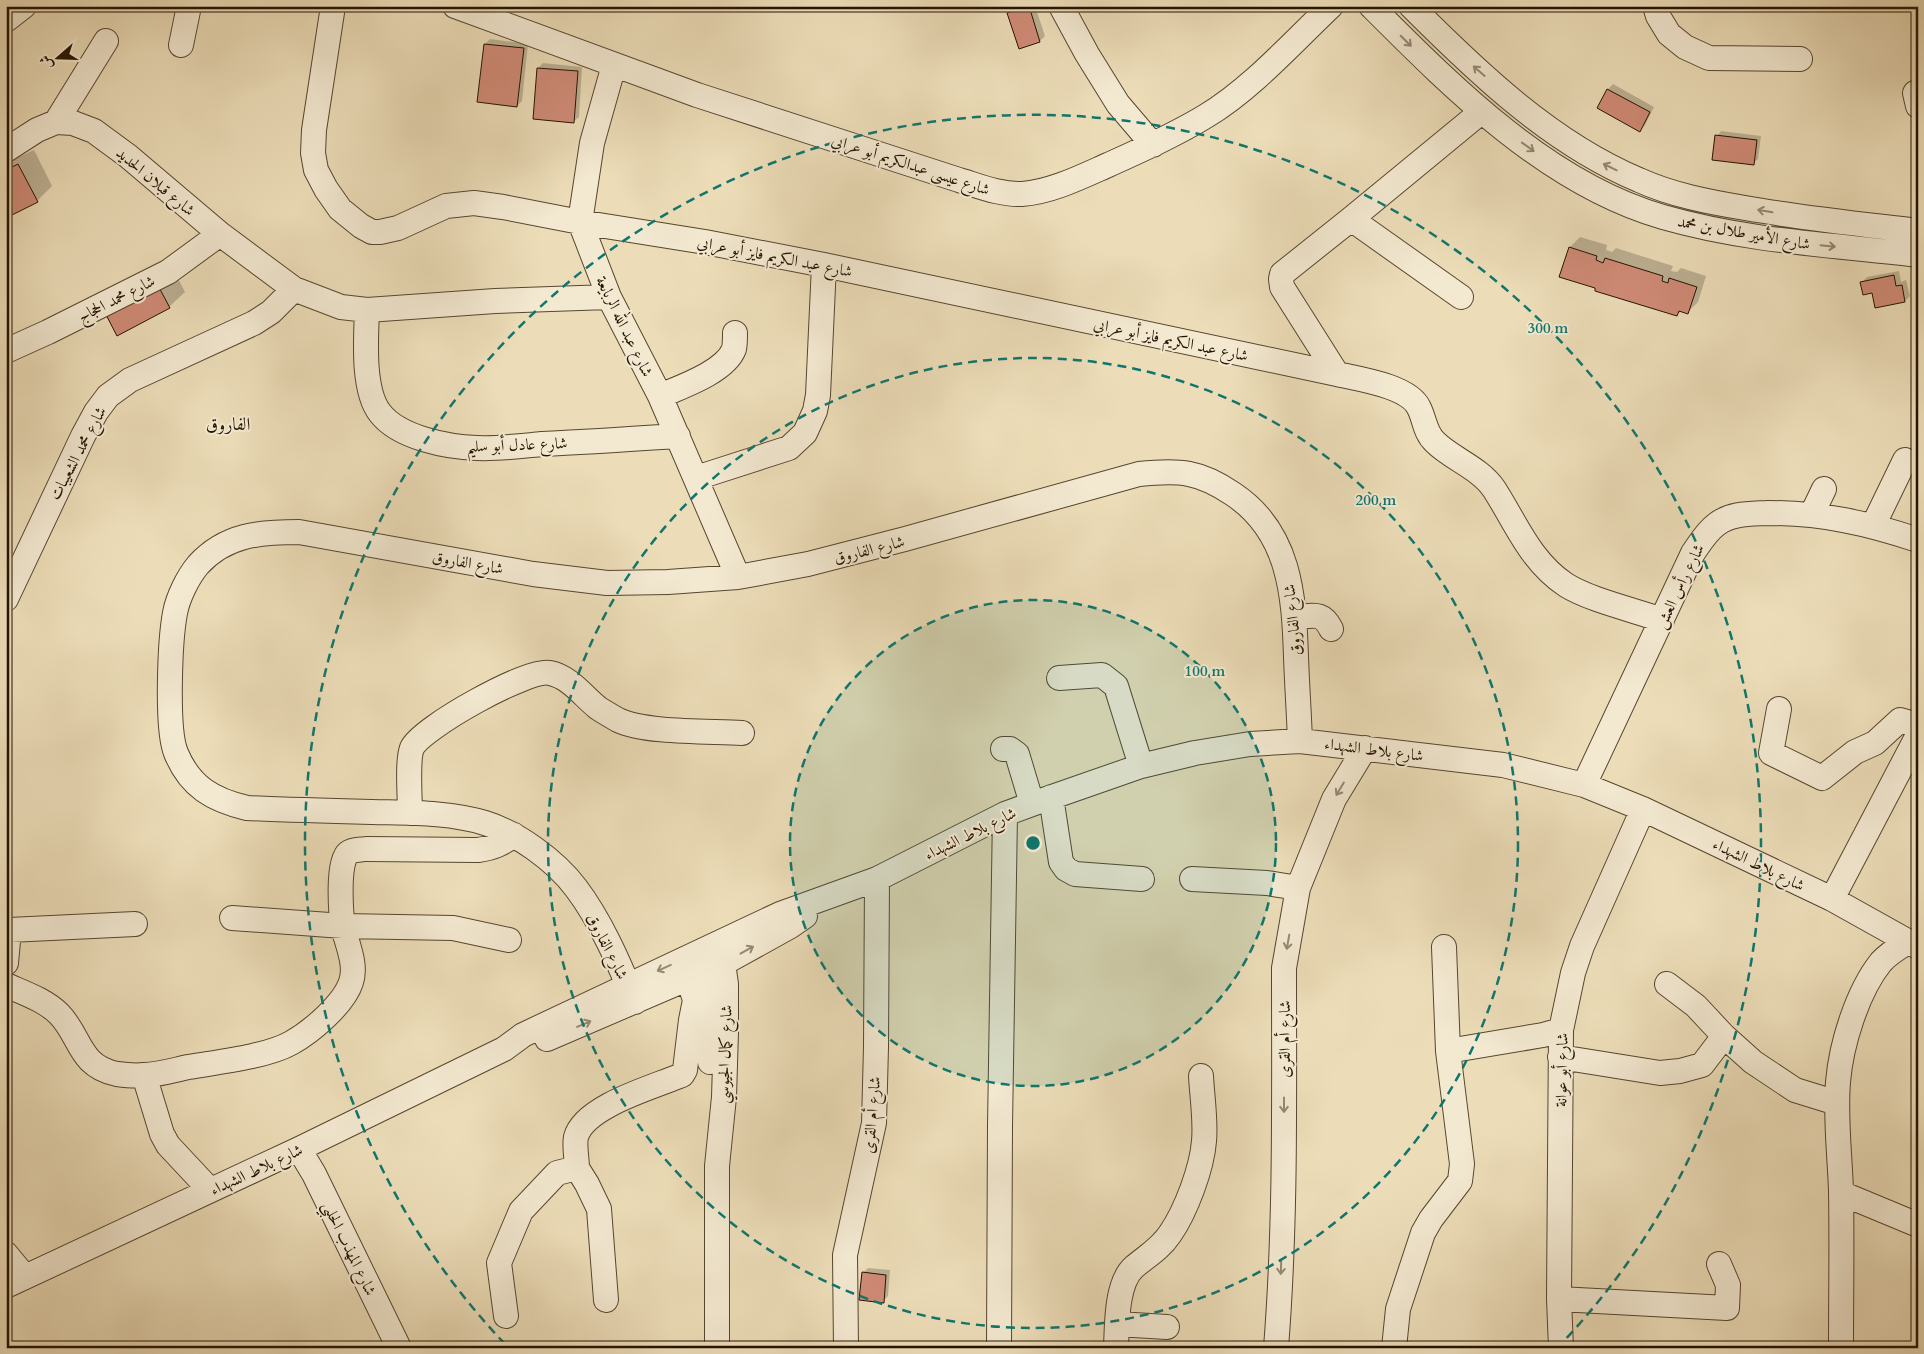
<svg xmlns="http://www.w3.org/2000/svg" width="1924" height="1354" font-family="Cardo,Amiri,serif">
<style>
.shadow{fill:#0003}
.building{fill:#d08b77;stroke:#241300}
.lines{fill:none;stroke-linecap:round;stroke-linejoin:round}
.minor-casing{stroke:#56462e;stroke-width:26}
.minor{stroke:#f3e9d1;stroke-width:24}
.oneway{stroke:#968973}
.ring{fill:none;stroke:#0f766e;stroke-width:2.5;stroke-dasharray:9 6}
.labels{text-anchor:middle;stroke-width:4;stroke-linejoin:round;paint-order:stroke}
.street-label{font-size:16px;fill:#241300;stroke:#f3e9d1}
.neighbourhood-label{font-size:18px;fill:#241300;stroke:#f3e9d1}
.centre{fill:#0f766e;stroke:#f3e9d1;stroke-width:2.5}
.ring-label{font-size:15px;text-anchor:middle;font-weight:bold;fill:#0f766e;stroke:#f3e9d1;stroke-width:4;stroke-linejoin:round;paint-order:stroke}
</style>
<rect width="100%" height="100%" fill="#ecddb8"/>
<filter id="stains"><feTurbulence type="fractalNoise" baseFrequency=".004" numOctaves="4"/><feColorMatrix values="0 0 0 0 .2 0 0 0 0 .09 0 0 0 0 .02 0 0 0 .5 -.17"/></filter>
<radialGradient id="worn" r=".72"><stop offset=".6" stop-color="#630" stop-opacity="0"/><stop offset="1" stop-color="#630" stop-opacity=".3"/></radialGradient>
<path class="shadow" d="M1020,6H1035L1045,36L1040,41L1019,47L1008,13L1013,9Z
M490,39L528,44L522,101L517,106L485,44Z
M543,63L582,67L579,117L574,121L538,68Z
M1613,84L1654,107L1645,125L1640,130L1598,107L1608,89Z
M1721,131L1761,136L1758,159L1753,163L1717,136Z
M34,150L52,186L37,201L6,217V163Z
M1580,237L1607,245L1606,250L1612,252L1616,248L1673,266L1671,271L1677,272L1681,268L1706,276L1698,302L1688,312L1682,310L1677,315L1597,287L1570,247Z
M171,265L185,292L169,307L104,308Z
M1899,271L1901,282L1906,280L1910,296L1905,301L1873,292L1862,282L1867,277Z
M868,1268L890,1270L888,1296L883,1301L863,1273Z"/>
<path class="building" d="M1029,6L1040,42L1019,49L1007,13Z
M484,44L524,48L517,107L477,102Z
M537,68L578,71L574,123L533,119Z
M1607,89L1650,112L1640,132L1597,108Z
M1715,135L1757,140L1754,165L1712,160Z
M18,164L38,202L6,218V170Z
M1569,247L1597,256L1596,260L1603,263L1605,258L1663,276L1662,281L1668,283L1669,278L1697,287L1688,314L1679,311L1677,316L1595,291V288L1559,277Z
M1894,275L1896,286L1902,285L1905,302L1875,308L1872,293L1863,295L1860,282Z
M155,280L170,308L117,336L102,307Z
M862,1272L886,1275L884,1303L859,1300Z"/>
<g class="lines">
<g class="minor-casing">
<path id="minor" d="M333,6L314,130L313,153L316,170L326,189L340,209L361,226L372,232H380L398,228L446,206L474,203L503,207L580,222L705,242L824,265L1337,374C1359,379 1409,386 1419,408C1425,420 1425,433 1435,442C1452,459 1480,468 1494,489C1516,523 1530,561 1566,585C1590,600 1634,610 1662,620
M455,6L697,95L959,180C979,186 1001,195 1022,194C1051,192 1081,177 1108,165C1141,150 1175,135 1206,116C1251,89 1293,42 1331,6
M1061,6L1087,54L1118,104L1153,145
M1371,6C1453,88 1548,184 1663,217C1746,241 1833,245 1918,255
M1411,6C1478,73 1551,143 1639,180C1672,195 1709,202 1745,208C1802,218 1860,224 1918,231
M1655,6L1658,16L1669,34L1685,47L1709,58L1800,59
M6,20L24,6
M181,45L189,6
M614,65L592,143L580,222L609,297L660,396L738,577
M1915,93L1918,106
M56,122L106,41
M6,150L37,130L56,122L73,123L94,131L128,156L220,234L294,289L341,307L367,310L495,301L609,297
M1351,219L1461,297
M367,310C366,338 362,390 380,413C399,438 448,447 477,448C498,449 521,446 542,444C587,442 632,439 678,436
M6,351L48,332L168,272L220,234
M1337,374L1282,287L1281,279L1282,274L1351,219L1481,112
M660,396C681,387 725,372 734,349C735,344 735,338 735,333
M696,478L789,448L805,433L815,411L818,395L824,265
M1812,514L1824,489
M1873,526L1905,460
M6,599L83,436L96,412L108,396L130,380L254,323L271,312L294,289
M1295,617C1313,616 1322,611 1331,629
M1059,678L1102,675L1116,686L1141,766
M1779,709L1771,753L1822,778L1855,752L1875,743L1900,720L1918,725
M1003,749H1010L1017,754L1032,804
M1584,785L1693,553C1700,543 1706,532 1717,524C1731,513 1751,514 1768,513C1822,513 1867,523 1918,540
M1051,797L1061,862L1066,869L1075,874L1142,879
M410,813C410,798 407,760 412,748C421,728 528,668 550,673C570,677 583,696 598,708C604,712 611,716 618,720C644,733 710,731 742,733
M1192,879L1267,883L1298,888
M1832,899L1918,735
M232,918L343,926L453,928L509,940
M6,963L9,930L135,924
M705,981L709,1009L710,1062
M1667,984L1696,1006L1724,1036L1753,1062L1795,1090L1837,1103
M6,985C24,993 45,1000 59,1014C81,1036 78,1066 117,1074C125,1075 136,1076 144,1075C158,1075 174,1070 188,1067C217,1062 266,1057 291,1043C311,1032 344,1004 351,982C357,965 347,944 343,927C341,914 337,862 348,853C353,849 360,850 366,849L478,850C493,848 502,844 514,835
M635,1002C619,963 601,921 576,888C555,860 517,833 485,823C449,812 409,813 372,812C330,811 289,810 247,808C213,800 190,787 176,753C166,729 170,640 175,613C178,597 188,577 198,565C226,534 261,532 299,532L533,574L607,583L668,582L738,577L808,564L905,539L1139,474C1180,470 1199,471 1233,494C1290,532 1294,595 1296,657C1297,685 1299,713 1300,741
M547,1039L724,963L789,927L805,916
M1448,1051L1543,1035L1561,1030
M1560,1057L1660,1073L1680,1071L1702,1065L1724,1036
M144,1075L162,1134L168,1145L210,1190
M299,1149L314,1174L399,1348
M577,1168C577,1159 574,1146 576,1137C584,1107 650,1088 677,1077L682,1075L685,1070L691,1020L695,1000L688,978
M1841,1193L1918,1225
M6,1254L25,1277
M6,1286L299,1149L504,1049L523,1035L780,914L877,879L1005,814L1032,804L1141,766L1195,753L1250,744L1300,741L1503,765L1584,785L1643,809L1832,899L1918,947
M1559,1299L1727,1308L1728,1285L1719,1264
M506,1316L499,1263L521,1211L557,1173L577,1168L587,1184L599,1209L606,1300
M1117,1324L1167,1327
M717,1348V1166L724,1097L726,1032V984L720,943
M846,1348L845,1255L874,1123L876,1047L877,879
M999,1348L1000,1126L1005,814
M1116,1348C1117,1325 1116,1283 1134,1267C1147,1256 1160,1249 1170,1234C1186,1211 1202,1168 1204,1141C1206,1121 1202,1096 1201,1076
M1276,1348C1286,1221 1284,1095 1284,968L1298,888L1334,799L1365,748
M1394,1348L1398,1309L1423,1233L1431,1219L1460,1181L1462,1164L1448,1051L1444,947
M1561,1348L1559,1299L1561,1030L1573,973L1582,946L1643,809
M1841,1348C1841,1296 1842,1244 1841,1192C1840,1156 1835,1119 1838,1082C1841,1045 1857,992 1881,962C1889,953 1898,948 1908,942"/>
</g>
<use href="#minor" class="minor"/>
</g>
<defs><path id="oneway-shaft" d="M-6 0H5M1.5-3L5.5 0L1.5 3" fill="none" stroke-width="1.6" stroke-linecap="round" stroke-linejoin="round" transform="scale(1.25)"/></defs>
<g class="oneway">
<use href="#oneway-shaft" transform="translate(1406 41) rotate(45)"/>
<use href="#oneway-shaft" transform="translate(1479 71) rotate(-139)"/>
<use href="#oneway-shaft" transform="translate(1528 147) rotate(36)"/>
<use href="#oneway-shaft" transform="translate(1610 167) rotate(-154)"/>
<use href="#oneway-shaft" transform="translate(1765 211) rotate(-171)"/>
<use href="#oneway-shaft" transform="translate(1828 246) rotate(6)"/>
<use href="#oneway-shaft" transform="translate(1340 789) rotate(121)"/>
<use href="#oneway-shaft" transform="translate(1288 942) rotate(100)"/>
<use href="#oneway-shaft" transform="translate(747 950) rotate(-29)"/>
<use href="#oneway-shaft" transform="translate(664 968) rotate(156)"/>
<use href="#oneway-shaft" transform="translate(584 1024) rotate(-23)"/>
<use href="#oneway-shaft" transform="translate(1284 1105) rotate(90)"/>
<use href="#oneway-shaft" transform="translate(1281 1267) rotate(92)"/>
</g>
<circle cx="1033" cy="843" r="243" fill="#0f766e" fill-opacity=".12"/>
<g class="ring">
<circle cx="1033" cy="843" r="243"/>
<circle cx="1033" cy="843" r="485"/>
<path d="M505 1344A728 728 0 1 1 1561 1344"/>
</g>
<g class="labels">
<g class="street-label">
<text transform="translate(911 164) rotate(18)" y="6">شارع عيسى عبدالكريم أبو عرابي</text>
<text transform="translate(156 181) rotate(40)" y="6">شارع قبلان الحديد</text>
<text transform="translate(1744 232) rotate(10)" y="6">شارع الأمير طلال بن محمد</text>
<text transform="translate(775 256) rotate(11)" y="6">شارع عبد الكريم فايز أبو عرابي</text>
<text transform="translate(116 298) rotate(-27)" y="6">شارع محمد الحجاج</text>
<text transform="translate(625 326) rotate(64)" y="6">شارع عبد الله الربايعة</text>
<text transform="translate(1171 339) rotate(12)" y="6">شارع عبد الكريم فايز أبو عرابي</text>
<text transform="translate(517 444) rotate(-2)" y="6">شارع عادل أبو سليم</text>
<text transform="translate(77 453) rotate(-62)" y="6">شارع محمد الشعيبات</text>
<text transform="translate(869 549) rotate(-14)" y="6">شارع الفاروق</text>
<text transform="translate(468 562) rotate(10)" y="6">شارع الفاروق</text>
<text transform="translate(1679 586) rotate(-64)" y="6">شارع رأس العش</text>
<text transform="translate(1292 620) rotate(-96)" y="6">شارع الفاروق</text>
<text transform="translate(1374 749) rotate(7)" y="6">شارع بلاط الشهداء</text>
<text transform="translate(970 833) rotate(-26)" y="6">شارع بلاط الشهداء</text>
<text transform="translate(1759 864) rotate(26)" y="6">شارع بلاط الشهداء</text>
<text transform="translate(608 946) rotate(63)" y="6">شارع الفاروق</text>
<text transform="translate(1284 1039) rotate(-90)" y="6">شارع أم القرى</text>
<text transform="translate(724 1054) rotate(-88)" y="6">شارع كمال الجيوسي</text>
<text transform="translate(1561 1070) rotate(-89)" y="6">شارع أبو عوانة</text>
<text transform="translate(871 1115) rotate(-85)" y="6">شارع أم القرى</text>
<text transform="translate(256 1169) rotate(-25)" y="6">شارع بلاط الشهداء</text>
<text transform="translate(350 1248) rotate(64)" y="6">شارع المهذب الحلبي</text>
</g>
<g class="neighbourhood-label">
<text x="228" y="430">الفاروق</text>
</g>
</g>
<circle cx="1033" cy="843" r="8" class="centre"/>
<g class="ring-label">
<text x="1548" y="333">300 m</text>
<text x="1376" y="505">200 m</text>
<text x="1205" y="676">100 m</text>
</g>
<rect width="1924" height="1354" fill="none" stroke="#ecddb8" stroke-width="25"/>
<rect x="8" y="8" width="1909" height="1339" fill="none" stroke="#241300" stroke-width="2.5"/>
<rect x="12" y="12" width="1899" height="1329" fill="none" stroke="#241300"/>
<g transform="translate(58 58) rotate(250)" stroke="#f3e9d1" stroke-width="4" paint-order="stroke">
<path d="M0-4L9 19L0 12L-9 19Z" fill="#241300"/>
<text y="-8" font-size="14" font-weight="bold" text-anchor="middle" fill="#241300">ش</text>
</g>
<rect width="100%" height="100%" filter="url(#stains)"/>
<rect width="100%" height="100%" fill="url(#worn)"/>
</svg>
